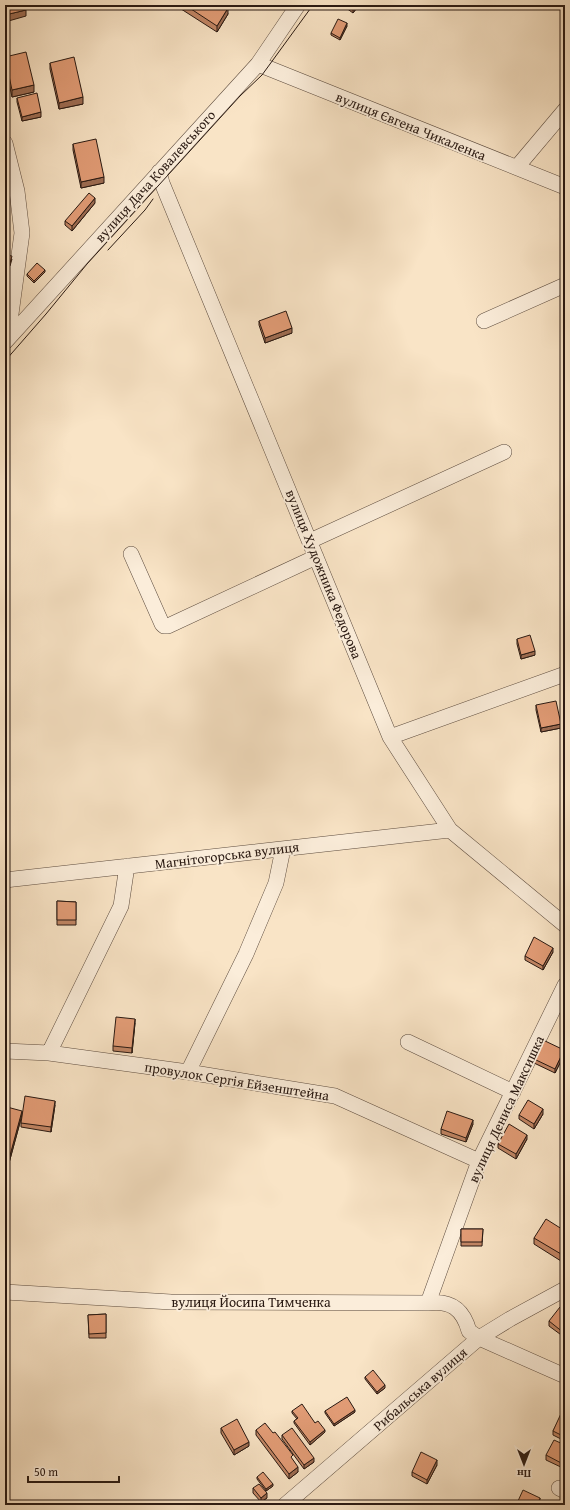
<svg xmlns="http://www.w3.org/2000/svg" width="570" height="1510" font-family="'Gentium Book Plus',serif">
<style>
.lines{fill:none;stroke-linecap:round;stroke-linejoin:round}
.minor-casing{stroke:#5d4c3f;stroke-width:16}
.minor{stroke:#fbedda;stroke-width:15}
.tram{stroke:#291912;stroke-width:1}
.wall{fill:#c28665;stroke:#291912}
.shaded-wall{fill:#9e6d53;stroke:#291912}
.building{fill:#e29c76;stroke:#291912}
.labels{text-anchor:middle;stroke-width:3.5;stroke-linejoin:round;paint-order:stroke}
.street-label{font-size:14px;fill:#291912;stroke:#fbedda}
</style>
<rect width="100%" height="100%" fill="#f9e4c6"/>
<filter id="stains"><feTurbulence type="fractalNoise" baseFrequency=".005" numOctaves="4"/><feColorMatrix values="0 0 0 0 .2 0 0 0 0 .09 0 0 0 0 .02 0 0 0 .5 -.17"/></filter>
<radialGradient id="worn" r=".72"><stop offset=".6" stop-color="#630" stop-opacity="0"/><stop offset="1" stop-color="#630" stop-opacity=".3"/></radialGradient>
<g class="lines">
<g class="minor-casing">
<path id="minor" d="M258,64L565,187
M5,143L17,191L22,233L11,314L5,333
M517,167L565,110
M159,172L162,183L390,737L450,830L565,925
M484,321L565,285
M5,342L258,64L298,5
M310,541L504,452
M131,554L162,624L164,626H168L316,557
M390,737L565,674
M5,880L450,830
M408,1042L513,1092
M5,1051L49,1053L188,1072L335,1096L479,1161
M49,1053L121,906L127,866
M188,1072L246,954L276,883L283,849
M5,1292L171,1302L428,1303C451,1300 463,1309 469,1331L479,1338L565,1376
M428,1303L479,1161L565,985
M559,1488L565,1491
M285,1505L479,1338L510,1319L565,1289"/>
</g>
<use href="#minor" class="minor"/>
<path class="tram" d="M108,250L145,210L153,199
M5,361L46,314L87,264L240,96L262,75L313,5"/>
</g>
<path class="wall" d="M178,5H224L228,14L217,32L178,7Z
M342,5H359L353,13Z
M347,26L340,40L331,35V33Z
M5,57L34,92L12,97L5,64Z
M50,63L83,104L59,109L50,69Z
M17,98L41,117L22,121L17,102Z
M73,144L104,183L81,188L73,150Z
M95,203L72,231L65,225V221Z
M5,257L12,259L10,266L5,264Z
M45,272L34,283L27,276V274Z
M259,321L292,333L265,343L259,325Z
M517,639L535,655L521,659L517,644Z
M536,705L561,728L541,732L536,710Z
M57,901L76,902V925H57Z
M553,952L543,970L525,960V956Z
M135,1023L132,1053L113,1051V1046Z
M564,1055L555,1073L534,1063V1059Z
M55,1105L51,1132L21,1127V1123Z
M543,1114L534,1129L519,1119V1115Z
M22,1115L9,1163L5,1162V1116Z
M473,1124L466,1142L441,1134V1129Z
M527,1139L516,1159L498,1148V1144Z
M461,1229H483L482,1246H461Z
M565,1231L561,1261L534,1244V1238Z
M565,1311V1336L564,1337L549,1326V1321Z
M106,1314V1338H89L88,1315Z
M365,1377L385,1388L377,1394L365,1379Z
M565,1408V1441L553,1435V1431Z
M292,1411L315,1423L325,1432L310,1445L294,1423V1421L297,1419L292,1413Z
M325,1411L355,1412L334,1426L325,1413Z
M221,1428L249,1446L234,1455L221,1433Z
M256,1430L293,1460L298,1472L289,1479L256,1435Z
M282,1435L314,1462L304,1469L282,1439Z
M565,1445V1469L546,1460V1455Z
M437,1465L427,1484L412,1476V1472Z
M565,1473V1486L561,1484V1480Z
M257,1477L273,1486L266,1491L257,1479Z
M253,1488L267,1498L261,1502L253,1493Z
M518,1501L540,1503L539,1505H518Z"/>
<path class="shaded-wall" d="M356,5H359L353,13V9Z
M228,8V14L217,32V26Z
M26,10V16L5,22V15Z
M347,23V26L340,40V38Z
M34,85V92L12,97V90Z
M83,97V104L59,109V103Z
M41,112V117L22,121V117Z
M104,177V183L81,188V182Z
M95,198V203L72,231V226Z
M45,270V272L34,283V281Z
M292,328V333L265,343V338Z
M535,651V655L521,659V655Z
M561,724V728L541,732V728Z
M553,948V952L543,970V966Z
M135,1019V1023L132,1053V1048Z
M564,1050V1055L555,1073V1069Z
M55,1101V1105L51,1132V1127Z
M543,1109V1114L534,1129V1124Z
M22,1111V1115L9,1163V1159Z
M473,1120V1124L466,1142V1138Z
M527,1135V1139L516,1159V1154Z
M565,1247V1254L561,1261V1254Z
M385,1385V1388L377,1394V1392Z
M355,1410V1412L334,1426V1424Z
M325,1430V1432L310,1445V1442Z
M249,1442V1446L234,1455V1450Z
M314,1458V1462L304,1469V1465Z
M437,1460V1465L427,1484V1480Z
M298,1467V1472L289,1479V1474Z
M273,1484V1486L266,1491V1489Z
M267,1493V1498L261,1502V1498Z
M540,1498V1503L539,1505H537Z"/>
<path class="building" d="M5,5H25L26,10L5,15Z
M185,5H224L228,8L217,26Z
M348,5H356L353,9Z
M338,19L347,23L340,38L331,33Z
M26,52L34,85L12,90L5,57Z
M74,57L83,97L59,103L50,63Z
M37,93L41,112L22,117L17,98Z
M96,139L104,177L81,182L73,144Z
M89,193L95,198L72,226L65,221Z
M6,255L12,256L10,263L5,262Z
M37,263L45,270L34,281L27,274Z
M286,311L292,328L265,338L259,321Z
M530,635L535,651L521,655L517,639Z
M556,701L561,724L541,728L536,705Z
M57,901L76,902V920H57Z
M534,937L553,948L543,966L525,956Z
M116,1017L135,1019L132,1048L113,1046Z
M543,1040L564,1050L555,1069L534,1059Z
M25,1096L55,1101L51,1127L21,1123Z
M528,1100L543,1109L534,1124L519,1115Z
M7,1107L22,1111L9,1159L5,1158V1116Z
M447,1111L473,1120L466,1138L441,1129Z
M509,1124L527,1135L516,1154L498,1144Z
M546,1219L565,1231V1247L561,1254L534,1238Z
M461,1229H483L482,1242H461Z
M560,1307L565,1311V1332L564,1333L549,1321Z
M106,1314V1333L89,1334L88,1315Z
M373,1370L385,1385L377,1392L365,1377Z
M347,1397L355,1410L334,1424L325,1411Z
M302,1404L315,1423L318,1421L325,1430L310,1442L294,1421L298,1418L292,1411Z
M564,1407L565,1408V1437L553,1431Z
M237,1419L249,1442L234,1450L221,1428Z
M265,1423L273,1433L275,1432L293,1455L291,1457L298,1467L289,1474L256,1430Z
M292,1428L314,1458L304,1465L282,1435Z
M554,1440L565,1445V1465L546,1455Z
M421,1452L437,1460L427,1480L412,1472Z
M263,1472L273,1484L266,1489L257,1477Z
M565,1473V1481L561,1480Z
M259,1484L267,1493L261,1498L253,1488Z
M523,1490L540,1498L537,1505H525L518,1501Z
M541,1501L548,1505H539Z"/>
<g class="labels">
<g class="street-label">
<text transform="translate(411 126) rotate(22)" y="5">вулиця Євгена Чикаленка</text>
<text transform="translate(155 176) rotate(-48)" y="5">вулиця Дача Ковалевського</text>
<text transform="translate(324 574) rotate(68)" y="5">вулиця Художника Федорова</text>
<text transform="translate(227 855) rotate(-7)" y="5">Магнітогорська вулиця</text>
<text transform="translate(237 1081) rotate(9)" y="5">провулок Сергія Ейзенштейна</text>
<text transform="translate(506 1109) rotate(-65)" y="5">вулиця Дениса Максишка</text>
<text x="251" y="1307">вулиця Йосипа Тимченка</text>
<text transform="translate(420 1389) rotate(-41)" y="5">Рибальська вулиця</text>
</g>
</g>
<rect width="570" height="1510" fill="none" stroke="#f9e4c6" stroke-width="20"/>
<rect x="6" y="6" width="558" height="1498" fill="none" stroke="#291912" stroke-width="2"/>
<rect x="10" y="10" width="550" height="1490" fill="none" stroke="#291912"/>
<g transform="translate(524 1464) rotate(180)" stroke="#fbedda" stroke-width="3" paint-order="stroke">
<path d="M0-3L7 15L0 10L-7 15Z" fill="#291912"/>
<text y="-6" font-size="11" font-weight="bold" text-anchor="middle" fill="#291912">Пн</text>
</g>
<path d="M28 1476v6h91v-6" fill="none" stroke="#291912" stroke-width="2"/>
<text x="34" y="1476" font-size="12" fill="#291912" stroke="#fbedda" stroke-width="3" paint-order="stroke">50 m</text>
<rect width="100%" height="100%" filter="url(#stains)"/>
<rect width="100%" height="100%" fill="url(#worn)"/>
</svg>
